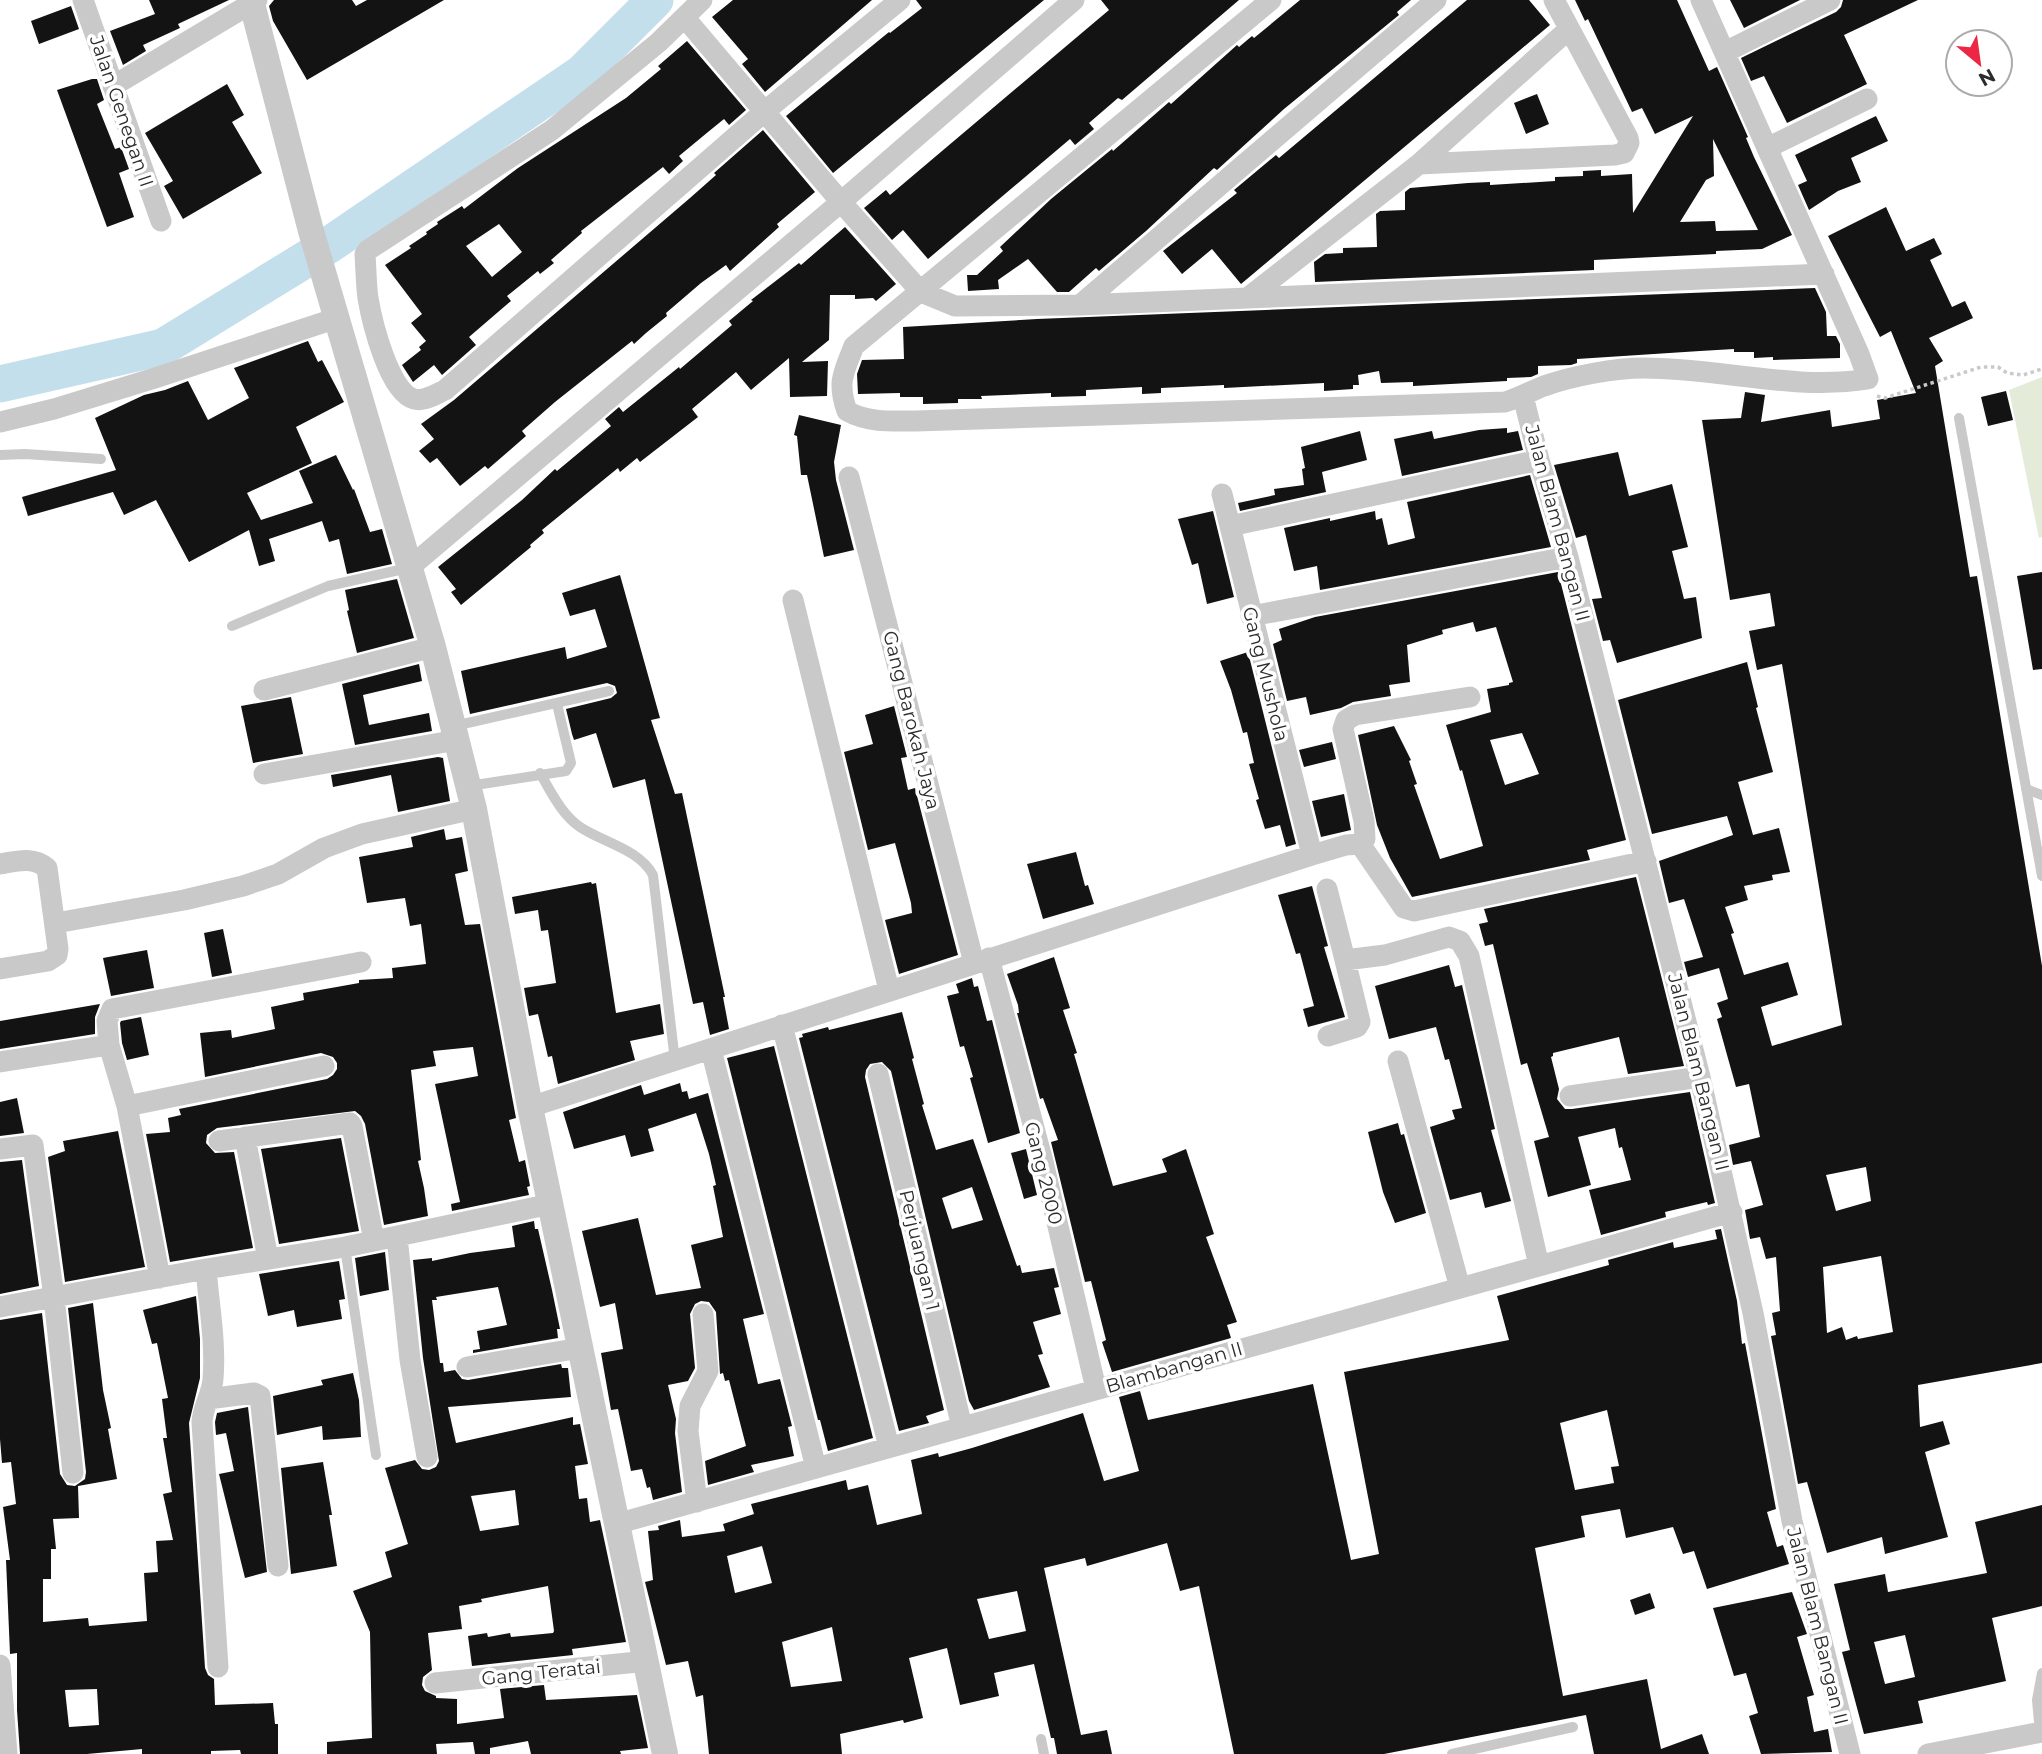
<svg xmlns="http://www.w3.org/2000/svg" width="2042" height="1754" font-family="Montserrat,sans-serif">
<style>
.green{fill:#e4ebd9}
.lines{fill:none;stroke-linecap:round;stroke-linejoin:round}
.river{stroke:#c4dfec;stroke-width:37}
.building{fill:#131313;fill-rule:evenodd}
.path{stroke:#c9c9c9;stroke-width:3.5;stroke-dasharray:3.5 3.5;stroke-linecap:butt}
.service{stroke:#c9c9c9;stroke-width:10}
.minor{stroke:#c9c9c9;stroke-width:21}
.tertiary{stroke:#c9c9c9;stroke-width:26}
.labels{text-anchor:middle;stroke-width:7;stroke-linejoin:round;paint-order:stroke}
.street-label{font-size:19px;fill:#2c2c2c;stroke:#fff}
</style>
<rect width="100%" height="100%" fill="#fff"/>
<path class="green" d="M2042,377V537L2039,538L2009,390Z"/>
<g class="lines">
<path class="river" d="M0,384L163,347L329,245L582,73L655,0"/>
</g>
<path class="building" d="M149,0H229L178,24L180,28L143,45L146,51L123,65L110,31L155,14Z
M274,0H352L356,6L367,0H444L307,80L273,21L269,6Z
M733,0H872L765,92L742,64L748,59L712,17Z
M916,0H1044L833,173L786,116L889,32L890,33L922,8Z
M1101,0H1239L1122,100L1118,98L1089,123L1094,129L1075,145L1070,139L928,259L903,230L892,240L864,208L886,190L890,195L1109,10Z
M1300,0H1411L1397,12L1399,15L1284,109L1217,170L1214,168L1146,231L1099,271L1096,268L1069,292H1057L1028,259L998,280L999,289L968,291L967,275H977L1003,251L1000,247L1051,199L1112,149L1113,151L1169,102L1171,104L1237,45L1239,47L1252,36L1254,38Z
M1467,0H1529L1550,25L1241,284L1212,249L1182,274L1163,251L1237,193L1234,190L1276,155L1279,158Z
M1575,0H1677L1709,71L1717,67L1748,137L1746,138L1754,157L1792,235L1762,249L1716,251V254L1594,260V270L1315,282L1314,262L1325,254L1343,253V248L1377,247L1376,214L1380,211L1405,210V192L1410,188L1468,183L1490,182V185L1555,181V177L1583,176V171L1601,170V176L1632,174L1633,213L1693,116L1655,134L1642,108L1632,112L1588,19L1585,21ZM1713,139L1758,230L1716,231L1715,221L1680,222L1706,180L1714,176Z
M1730,0H1800L1744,28Z
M1843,0H1918L1844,35L1867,84L1787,123L1764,76L1751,81L1741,58L1836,12L1841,7Z
M71,6L79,29L39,44L31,21Z
M687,41L746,110L729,125L724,119L708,132L679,156L683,161L669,174L663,167L581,231L582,233L551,260L554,263L540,274L538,271L507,296L511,301L469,337L476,345L442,375L434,365L413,382L402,365L421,350L419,347L426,341L411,323L422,314L385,265L411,248L409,246L427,234L426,232L438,224L437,222L462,206L464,209L518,168L626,98L661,69L658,66ZM499,224L522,252L492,277L466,246Z
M92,79H97L104,100L97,104L115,149L121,147L129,169L119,173L134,217L107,227L57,90Z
M227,84L244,115L232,122L262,173L183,219L164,186L173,181L145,133Z
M1537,94L1549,124L1526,134L1514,103Z
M1876,116L1888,141L1851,158L1861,182L1838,191L1809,210L1798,185L1807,181L1795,155Z
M763,130L815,192L777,224L779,227L730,271L726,265L701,283L666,313L667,316L646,333L634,344L632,341L555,402L522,431L526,436L488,469L485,466L460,486L437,458L430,463L419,451L434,439L421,424L454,400L690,198L716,175L714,173Z
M1886,207L1906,251L1934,238L1942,254L1930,260L1952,307L1965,301L1973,318L1929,338L1943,361L1935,366L1970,577L1977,576L2042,966V1363L1918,1385L1920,1427L1943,1421L1950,1444L1925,1452L1948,1537L1885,1554L1882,1537L1827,1553L1807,1482L1798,1484L1771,1336L1776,1335L1772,1313L1780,1311L1776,1257L1766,1259L1760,1237L1750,1239L1745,1210L1763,1205L1751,1161L1733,1165L1729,1145L1760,1137L1749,1084L1736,1087L1717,1019L1722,1017L1717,1003L1728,999L1719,968L1688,977L1684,962L1703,957L1684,899L1669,903L1659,861L1733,835L1727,816L1652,834L1618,700L1747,662L1758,707L1756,708L1773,772L1738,782L1753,835L1779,828L1790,872L1772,875L1773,880L1744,886L1748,900L1725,907L1734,933L1731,934L1744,975L1788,962L1798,995L1761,1007L1772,1046L1842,1025L1782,664L1757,670L1749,631L1775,626L1770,593L1730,600L1702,420L1741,418L1745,392L1765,395L1761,422L1830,410L1832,427L1880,419L1877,400L1916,393L1891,331L1880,337L1828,236ZM1866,1167L1871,1201L1836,1211L1826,1175ZM1881,1256L1893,1332L1858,1339L1857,1336L1846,1340L1842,1327L1827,1333L1823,1267Z
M845,227L896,284L876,301L873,298L855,299V295H830L829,340L802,362L828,361L827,396L790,397L789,358L751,390L736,372L692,409L698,417L640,462L637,458L620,472L618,468L542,530L544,533L530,545L531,547L461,605L451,592L456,589L438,567L522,500L555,469L557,471L611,426L605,419L619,407L623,412L679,367L680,369L732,325L729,321L753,301L751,300L799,263L801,265Z
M1815,288L1826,312L1827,336H1836L1840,344V358L1773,360V357L1754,358V352H1734V349L1700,351L1577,359V363L1571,365L1538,366V374L1531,377L1507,378V381L1413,386V382L1381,383L1379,371L1358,375L1359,385H1353V389L1324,391V383L1224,388V385L1161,388V393L1142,394V387L1086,390V396L1051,397V393L981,396L982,399H958V403L923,404V397H900V393L858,394L857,374L862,360L904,359L903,327L1037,319Z
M308,341L318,362L322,360L344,402L296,427L312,463L247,493L261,520L313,503L299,471L336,455L353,490L354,489L370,532L382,529L392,564L347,574L339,539L329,542L322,521L269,539L275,561L259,566L249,530L189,562L156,500L124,515L113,492L28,516L22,497L116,470L95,418L144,395L165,390L188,381L208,420L249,398L234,368Z
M2006,391L2013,420L1988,426L1981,397Z
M799,415L841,425L834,462L836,480L854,550L824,557L807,475H801L797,436L794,435Z
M1507,428V433L1518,431L1523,450L1402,476L1394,439L1432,431L1434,439L1479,430Z
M1360,431L1367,460L1322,472L1326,492L1240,511L1238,503L1275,495L1274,489L1304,485L1302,469L1305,468L1301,447Z
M1618,452L1629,496L1672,484L1688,547L1672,551L1684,599L1696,597L1702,638L1617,663L1610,640L1603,641L1592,599L1602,598L1586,535L1576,538L1554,465Z
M1530,475L1551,547L1320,590L1317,566L1294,571L1284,528L1330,518V521L1375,511L1376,520L1382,518L1388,545L1415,538L1407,502Z
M1213,511L1234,597L1207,604L1198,563L1192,565L1178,519Z
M1558,572L1626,840L1587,850L1590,860L1412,897L1390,858L1377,825L1358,735L1394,726L1411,760L1409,761L1417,784L1414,785L1440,859L1483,846L1462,770L1460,771L1446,725L1491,712L1487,689L1509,685V683L1513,682L1496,627L1476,632L1473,622L1442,630L1443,634L1407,645L1410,682L1389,685L1391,696L1353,702L1341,708L1310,715L1306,697L1287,701L1273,644L1282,640L1279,629L1315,617ZM1522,733L1539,774L1505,785L1490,740Z
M2042,572V669L2033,670L2017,576Z
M620,575L660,718L651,720L675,794L682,793L725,997H723L729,1029L710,1035L703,1002L693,1004L645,779L613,788L596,733L574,740L572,734L566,709L611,698L617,693L615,686L607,683L470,714L461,671L565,647L567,659L607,647L595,609L570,616L562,593Z
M397,579L414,638L357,653L347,611L349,610L345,590Z
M1248,652L1296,844L1286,847L1280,825L1265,829L1256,800L1259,799L1249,764L1254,763L1247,732L1243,733L1231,690L1220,661Z
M419,664L422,681L363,695L369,725L429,713L432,731L355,745L342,684Z
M291,697L303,754L253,763L241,706Z
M894,706L907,757L901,758L908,790L915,788L958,955L899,974L885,920L912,913L911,903L895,843L868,850L844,752L873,744L865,715Z
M1332,742L1336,759L1304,767L1299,750Z
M438,757L443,758L450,801L398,812L391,775L333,787L331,775Z
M1344,794L1351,830L1321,837L1312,801Z
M444,829L446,840L462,837L468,871L455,874L465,925L480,924L516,1118L509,1120L519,1162L525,1160L530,1186L527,1187L529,1195L452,1211L451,1204L460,1202L435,1084L478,1076L473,1047L433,1051L436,1066L411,1070L421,1160L418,1161L424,1188L428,1216L384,1225L365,1124L361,1116L355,1111L217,1128L207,1135L206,1143L215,1153L234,1152L253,1248L170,1262L146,1134L170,1132L168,1118L181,1115L179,1109L327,1079L333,1075L337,1069V1063L333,1057L321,1053L205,1077L200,1033L231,1030L232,1038L275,1029L271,1007L304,1000L303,993L359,983V980L393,978L392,968L426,964L421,924L410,926L405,898L367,903L359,857L413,847L411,837Z
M1076,852L1085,886L1088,885L1094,904L1043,919L1027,864Z
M1636,877L1684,1066L1628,1074L1619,1037L1553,1053V1056L1551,1057L1559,1089L1557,1099L1565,1109H1572L1690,1092L1715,1203L1708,1205L1707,1202L1665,1212L1666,1217L1601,1235L1589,1190L1631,1180L1622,1147L1619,1148L1615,1128L1578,1137L1591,1185L1548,1197L1534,1141L1549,1137L1527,1063L1521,1065L1493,944L1485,946L1479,924L1488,922L1484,909Z
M591,882L592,884L596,883L616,1013L660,1004L664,1034L630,1041L635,1060L558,1084L552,1056L548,1057L538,1014L529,1016L524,988L556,983L548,930L541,931L538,910L515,914L512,897Z
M1312,886L1328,946L1324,947L1345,1017L1308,1027L1303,1009L1314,1006L1300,953L1296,954L1278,895Z
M223,929L232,973L212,977L204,933Z
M147,950L154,988L111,996L103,958Z
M1054,957L1070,1008L1063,1010L1077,1053L1074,1054L1113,1186L1167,1172L1162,1159L1186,1149L1214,1234L1206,1237L1237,1322L1227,1325L1231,1338L1112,1372L1102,1342L1106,1340L1091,1281L1085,1282L1051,1142L1058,1140L1043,1098L1040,1099L1017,1013H1019L1018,1005L1007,974Z
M1449,965L1455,987L1462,985L1495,1129L1491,1130L1511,1201L1485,1208L1481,1192L1450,1200L1430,1127L1455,1119L1452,1110L1462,1108L1449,1059L1445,1060L1436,1027L1389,1039L1375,986Z
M972,978L974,987L978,986L987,1021L992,1020L1020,1133L988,1143L970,1078L973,1077L964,1046L960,1047L947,996L959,993L956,984Z
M100,1004L95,1017V1034L0,1049V1021Z
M902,1012L914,1058L912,1059L924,1104L922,1105L936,1150L973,1139L1017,1266L1020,1265L1022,1273L1054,1268L1059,1287L1054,1288L1061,1314L1033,1322L1043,1354L1038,1355L1050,1387L974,1410L969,1401L891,1071L882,1062L870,1064L866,1070L865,1077L944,1410L926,1416L929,1423L899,1431L799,1038L803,1037L802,1034L828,1027L829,1030ZM972,1187L983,1220L952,1229L942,1198Z
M141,1017L149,1055L127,1060L122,1043L120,1023L121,1021Z
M774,1046L873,1438L828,1451L820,1420H818L727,1058Z
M680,1083L682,1092L687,1091L689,1099L708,1093L764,1314L743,1319L758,1384L780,1379L792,1426L788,1427L794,1456L751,1465L754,1472L708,1485L705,1461L746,1446L729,1380L725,1381L723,1373L720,1374L716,1312L709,1302L701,1301L695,1304L690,1314L695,1368L688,1381L668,1385L676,1419L675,1433L682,1492L653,1500L650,1487L647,1488L642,1469L631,1471L618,1409L611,1410L601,1353L623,1349L615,1303L600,1307L582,1231L638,1218L656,1295L701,1288L691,1245L723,1237L713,1186L716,1185L709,1154L696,1113L648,1129L654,1151L631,1157L625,1135L574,1149L563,1112L641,1085L644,1095Z
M17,1098L24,1133L0,1136V1102Z
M1398,1123L1401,1135L1404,1134L1426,1213L1395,1223L1383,1192L1368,1132Z
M118,1131L145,1267L65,1282L48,1157L65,1151L63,1141Z
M341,1138L359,1231L279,1244L261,1149Z
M1026,1149L1037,1195L1024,1199L1011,1153Z
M22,1160L39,1286L0,1294V1162Z
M534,1221L535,1229H538L552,1290L560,1329H557L558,1338L473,1353V1350L480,1349L477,1331L507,1325L498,1287L436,1297L437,1300H432L440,1363H443L444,1372L455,1370L462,1379L468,1380L561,1364L562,1368H568L571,1397L448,1407L456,1443L573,1417V1425L580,1424L588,1464L575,1466L579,1499L587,1498L590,1522L600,1520L626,1642L572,1649L573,1655L472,1666L468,1636L487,1633L488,1637L510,1633L511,1637L553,1633L554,1631L548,1586L481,1599L482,1602L459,1606L462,1629L428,1633L432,1670L423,1677L422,1685L425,1691L436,1696V1698L457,1699V1724L504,1718L500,1689L544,1685L546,1700L637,1695L648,1748L620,1751L621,1754H531L528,1741L490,1748V1754H475L473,1742L436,1744L437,1754H327V1742L372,1738L370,1632L353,1591L392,1577L385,1552L408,1544L385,1468L415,1460L422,1469L429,1470L436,1467L439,1461L423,1358L413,1260L432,1258V1261L470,1253L515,1247L512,1226ZM515,1490L519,1525L480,1531L471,1496Z
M1721,1229L1737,1301L1742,1344L1745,1343L1776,1509L1767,1512L1777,1547L1783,1545L1789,1564L1707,1589L1694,1551L1683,1554L1673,1527L1626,1538L1620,1509L1581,1516L1585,1537L1535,1548L1563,1696L1647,1679L1661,1749L1702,1734L1709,1754H1594L1586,1715L1384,1754H1234L1199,1586L1180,1591L1167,1543L1087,1566L1085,1558L1044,1568L1081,1735L1107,1730L1112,1754H1057L1054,1738H1051L1034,1664L994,1673L999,1696L960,1705L947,1648L909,1658L923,1718L904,1723L903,1720L840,1734L842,1754H709L703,1695L696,1697L688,1661L666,1665L645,1582L653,1580L648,1531L659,1530L658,1526L680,1520L682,1537L725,1531L723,1524L754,1514L751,1504L846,1480L848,1490L868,1485L877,1525L922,1514L911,1460L938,1453L939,1457L972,1448L1083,1413L1104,1481L1139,1471L1119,1397L1140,1391L1148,1420L1313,1384L1351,1560L1379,1554L1344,1372L1509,1340L1497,1296L1609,1265L1608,1260L1673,1242L1674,1248L1717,1239L1715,1230ZM1607,1410L1619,1466L1611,1467L1614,1483L1575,1490L1560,1423ZM762,1546L772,1583L735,1593L727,1556ZM1017,1591L1026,1631L989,1639L977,1599ZM832,1627L842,1681L791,1687L782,1642Z
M385,1252L389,1290L360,1296L355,1258Z
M339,1261L345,1299L339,1300L342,1319L297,1327L294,1310L268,1316L259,1274Z
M196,1296L200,1339V1378L189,1423L205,1668L208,1675L214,1679L215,1705L273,1703L275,1724H278V1754H241L240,1750L211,1751V1754H142V1749L87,1754H20L17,1710V1653L10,1654L6,1560H10L3,1507L16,1504L11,1462L2,1463L0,1439V1320L42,1313L60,1474L67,1485L75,1486L85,1479L86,1472L68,1308L93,1303L103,1390L111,1428L108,1429L117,1479L78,1486L79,1518L53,1519L56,1549H51V1579H43V1622L88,1618L89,1626L147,1621L144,1573L158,1572L156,1541L173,1540L163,1494L172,1492L163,1438H167L162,1399L168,1398L157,1343L152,1344L143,1310ZM97,1689L99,1725L69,1727L65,1690Z
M353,1373L359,1400L361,1437L323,1440L322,1426L277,1435L273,1396L323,1385L321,1380Z
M248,1407L267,1572L245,1578L219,1474L234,1471L226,1433L216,1435L215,1422L217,1413Z
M323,1462L332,1515H329L337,1566L291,1574L281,1468Z
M2042,1505V1606L1992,1618L2006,1681L1918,1701L1923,1723L1864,1734L1842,1652L1850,1650L1834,1584L1885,1574L1888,1592L1987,1573L1975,1522ZM1905,1635L1915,1677L1885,1684L1874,1642Z
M1792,1592L1807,1634L1797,1637L1814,1695L1807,1697L1814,1732L1828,1729L1832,1752L1761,1754L1749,1716L1758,1713L1746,1673L1734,1676L1713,1608Z
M1650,1593L1655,1608L1635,1615L1630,1600Z"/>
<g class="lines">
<path class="path" d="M1877,396L1885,398L1981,367H1998L2007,373L2023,375L2042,369"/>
<path class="service" d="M1959,418L2042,876
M0,455L25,454L101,459
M232,626L328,586L408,568
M454,726L609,691
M540,773C551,792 562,815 580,827C604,843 639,849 653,875L675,1061
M469,786L566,771L571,763L557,704
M2026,789L2042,795
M345,1247L376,1455
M2040,1733L2037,1700L2042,1673
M1041,1739L1044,1754
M1452,1754L1573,1727"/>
<path class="minor" d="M83,0L161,221
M702,0L659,42L552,130L368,250L365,254C366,268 366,284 368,298C372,322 389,392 414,399C425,402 436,394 445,390L764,112L900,0
M1271,0L854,346C843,373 837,383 847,411C868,423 893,421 916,421L1505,402C1519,398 1531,391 1544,386C1572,376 1615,368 1644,368C1719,368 1794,391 1868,379L1859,354L1701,0
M685,18L841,202L921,292L955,306L1080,305L1824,274
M1725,52L1830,0
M113,86L257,0
M1767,148L1867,99
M1419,164L1615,155L1624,153L1629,143L1628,138L1554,0
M1250,296L1419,164L1569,29
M1080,305L1436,0
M1523,396L1539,460L1568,557L1700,1077L1753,1313L1792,1521L1850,1754
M0,422L54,409L155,378L337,318
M849,477L974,963
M1222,494L1312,855
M1230,526L1539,460
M409,568L841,202L1074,0
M793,600L889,990
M1251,616L1568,557
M264,690L433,647
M264,774L457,740
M1360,844L1404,908L1414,911L1646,861
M1360,844L1365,839L1364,821L1343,729L1346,720L1355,715L1470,697
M0,864C17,861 33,856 47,868L58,949L57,955L48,961L0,969
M1327,889L1345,960L1385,955L1449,937L1460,941L1469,956L1539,1266
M56,923L184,900L243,886L278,874L324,848L362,834L474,809
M989,958L1043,1162L1096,1389
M782,1025L889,1447
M1328,1036L1357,1027L1360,1022L1345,960
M711,1049L816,1468
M1398,1061L1460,1288
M0,1062L109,1045
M878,1074L962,1427
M1570,1096L1700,1077
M127,1106L324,1066
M530,1107L1312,855L1346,845L1360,844
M245,1137L268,1259
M219,1141L350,1123L352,1126L374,1241
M0,1149L33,1145L54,1297L73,1473
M397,1237L410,1360L427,1457
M206,1269C209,1305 216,1343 213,1379C212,1394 203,1406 202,1422L218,1667
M160,1278L127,1106L109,1045L107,1021L112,1009L361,962
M0,1307L206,1269L345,1247L551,1204
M467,1367L580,1348
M208,1399L254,1393L260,1396L278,1566
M697,1502L688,1431L690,1406L708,1371L703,1314
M616,1524L1732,1212
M0,1665L7,1754
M435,1683L647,1661
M1928,1754L2042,1732"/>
<path class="tertiary" d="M251,0L311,231L433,647L474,809L530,1107L665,1754"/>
</g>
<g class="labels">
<g class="street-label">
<text transform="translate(122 111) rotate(71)" y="7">Jalan Genegan II</text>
<text transform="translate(1558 523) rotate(75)" y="7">Jalan Blam Bangan II</text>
<text transform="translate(1266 674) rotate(76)" y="7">Gang Mushola</text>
<text transform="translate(912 720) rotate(76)" y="7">Gang Barokah Jaya</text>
<text transform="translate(1699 1072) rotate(76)" y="7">Jalan Blam Bangan II</text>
<text transform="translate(1044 1173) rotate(76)" y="7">Gang 2000</text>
<text transform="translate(920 1250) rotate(77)" y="7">Perjuangan 1</text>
<text transform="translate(1174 1367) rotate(-16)" y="7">Blambangan II</text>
<text transform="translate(1818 1626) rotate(76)" y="7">Jalan Blam Bangan II</text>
<text transform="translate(541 1672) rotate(-6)" y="7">Gang Teratai</text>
</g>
</g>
<g transform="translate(1979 63) rotate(151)"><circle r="33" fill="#ffffff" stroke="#ababab" stroke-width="2"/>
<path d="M0-5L12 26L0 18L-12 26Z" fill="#ec2643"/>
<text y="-10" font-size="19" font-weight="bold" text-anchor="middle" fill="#2c2c2c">N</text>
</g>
</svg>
